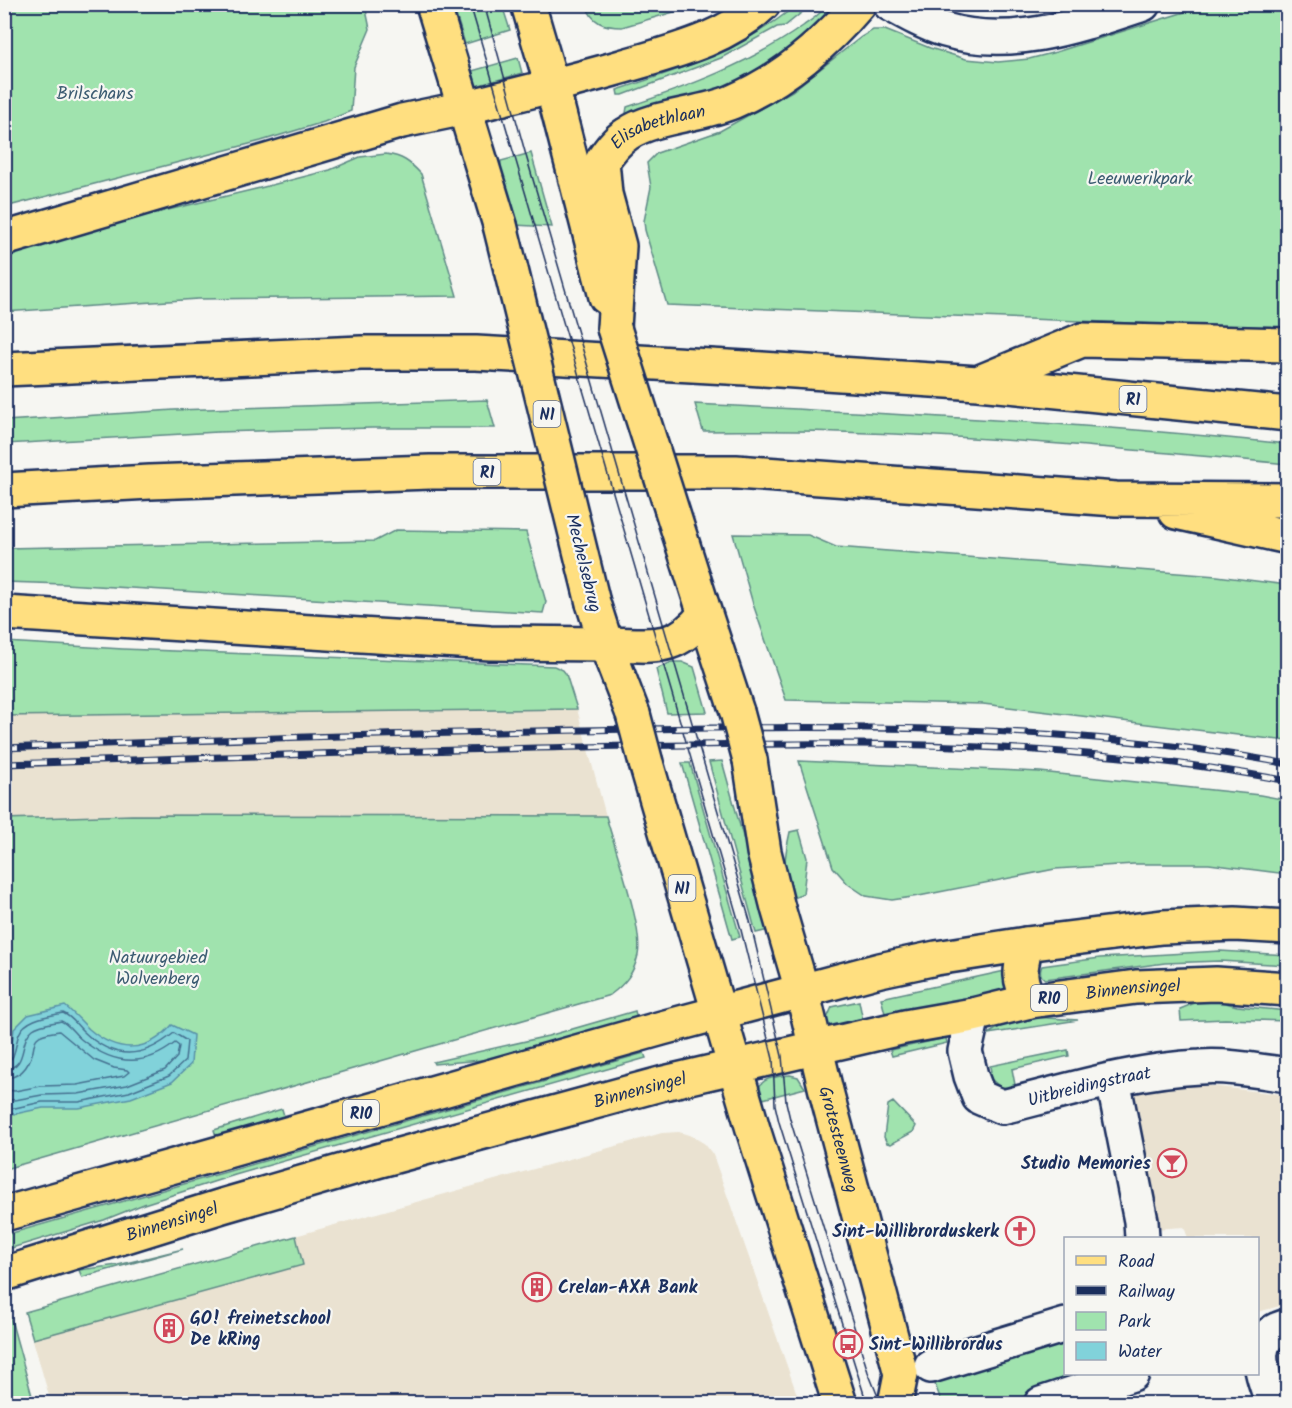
<svg xmlns="http://www.w3.org/2000/svg" width="1292" height="1408" font-family="Kalam,sans-serif">
<style>
.built{fill:#eae2d1}
.green{fill:#a0e3ae;stroke:#5e8986;stroke-width:1.5}
.water{fill:#81d2da;stroke:#5891a8;stroke-width:1.5}
.lines{fill:none;stroke-linecap:round;stroke-linejoin:round}
.shore{stroke:#447090;stroke-width:1.5}
.minor-casing{stroke:#1b2f5e;stroke-width:38}
.major-casing{stroke:#1b2f5e;stroke-width:38}
.highway-casing{stroke:#1b2f5e;stroke-width:38}
.minor{stroke:#f6f6f2;stroke-width:33}
.major{stroke:#ffdf80;stroke-width:33}
.highway{stroke:#ffdf80;stroke-width:33}
.tram{stroke:#1b2f5e;stroke-width:1.5}
.rail-casing{stroke:#1b2f5e;stroke-width:7}
.rail{stroke:#f6f6f2;stroke-width:4.5;stroke-dasharray:14;stroke-linecap:butt}
.major-bridge-casing{stroke:#1b2f5e;stroke-width:38;stroke-linecap:butt}
.major-bridge{stroke:#ffdf80;stroke-width:33}
.labels{text-anchor:middle;stroke-width:4.5;stroke-linejoin:round;paint-order:stroke}
.shield{fill:#f6f6f2;stroke:#5d6b8a;stroke-width:1.5}
.shield-label{font-size:16px;font-weight:bold;fill:#1b2f5e}
.park-label{font-size:18px;fill:#3c5c72;stroke:#f6f6f2}
.street-label{font-size:18px;fill:#1b2f5e;stroke:#f6f6f2}
.poi-label{font-size:18px;font-weight:bold;fill:#1b2f5e;stroke:#f6f6f2;text-anchor:start}
</style>
<rect width="100%" height="100%" fill="#f6f6f2"/>
<filter id="ink" filterUnits="userSpaceOnUse"><feTurbulence type="fractalNoise" baseFrequency=".0167" numOctaves="2"/><feDisplacementMap in="SourceGraphic" scale="12" xChannelSelector="R" yChannelSelector="G"/><feConvolveMatrix kernelMatrix="1 2 1 2 8 2 1 2 1" color-interpolation-filters="sRGB"/></filter>
<g filter="url(#ink)">
<path class="built" d="M577,709L606,816L132,815L5,819L4,716Z
M1177,1082L1287,1095V1304L1258,1312V1238H1188L1184,1227L1139,1230L1107,1091Z
M679,1132L692,1136L705,1144L713,1155L800,1403H51L25,1312L662,1133Z"/>
<path class="green" d="M5,4L365,5L370,29L354,67L351,111L324,122L261,141L5,207Z
M1018,4V6L1000,11L956,5Z
M453,5H502L510,30L465,44Z
M586,5V4L698,5L622,27C604,27 592,23 586,5Z
M796,5H811L785,26L777,27L721,58L623,95H618L617,90C682,69 744,49 796,5Z
M826,5H836V9C808,35 778,62 744,80C709,98 669,109 632,122L626,113L627,107C687,87 751,63 803,26C811,20 822,14 826,5Z
M1195,5H1287V329L667,305L645,230L644,221L651,187L647,163L657,153L720,131L792,91L861,37L873,30H885L930,48L966,59L998,62L1029,59L1056,52L1191,10Z
M518,58L522,73L476,86L472,71Z
M531,153L552,227L514,225L500,177L501,161Z
M386,154C402,156 410,162 421,174L457,296L198,299L4,312L5,249L260,188L330,170L360,157Z
M487,400L495,428H372L218,432L5,444V421L174,410Z
M695,404C893,414 1091,423 1287,444V464C1139,450 989,436 839,432C794,430 749,431 703,431Z
M396,530L526,532L546,602L543,613L64,584L5,582V548L375,541Z
M733,534L808,535L836,547L1217,576L1287,585V741L983,704L786,700L753,604Z
M5,642L123,649L554,666L563,670L566,674L577,709L5,716Z
M672,662H682L694,667L707,712L667,713L656,669Z
M722,761L769,930L756,933L709,762Z
M799,761L1040,772L1260,795L1287,800V874L1209,864H1134L1055,869L919,896L892,900L866,896L848,884L833,867Z
M682,763H690L740,937L732,939Z
M132,815L606,816C614,846 644,929 638,955C634,973 625,984 610,995L5,1169L4,819Z
M799,830L807,858L803,894L794,898C781,872 784,859 790,832Z
M1220,951L1287,955V965L1220,961L1165,963L1045,979C1040,976 1039,972 1042,966L1100,958Z
M1005,971L1004,983L1007,989L886,1017L881,998Z
M1207,998L1237,1006L1287,1011V1021L1225,1019L1181,1021L1180,1009Z
M859,1001L864,1026L840,1032L830,1028L826,1021L832,1007Z
M635,1011L637,1019L494,1059L434,1064L433,1062L548,1036Z
M1034,1017L1078,1020L988,1034L1011,1020Z
M946,1038L947,1043L892,1056L890,1050Z
M1068,1050L1069,1056L1012,1069L1016,1090L999,1086L984,1073L991,1072L990,1066Z
M644,1053L646,1058L235,1175L144,1204L104,1220L5,1250V1235Z
M790,1075L798,1077L805,1088L759,1100C753,1078 774,1077 790,1075Z
M893,1102L916,1126L913,1132L891,1144L887,1143L884,1137L888,1105Z
M282,1109L285,1119L217,1139L214,1130Z
M296,1236L303,1265L33,1339L25,1312Z
M183,1249L82,1277L79,1270L118,1265Z
M10,1316L34,1403H5V1318Z
M1065,1336L1066,1374H1088L1090,1378L1011,1404L942,1403L933,1379Z"/>
<path class="water" d="M65,1006C74,1013 81,1021 89,1029C117,1053 147,1054 172,1025L193,1035L191,1064L172,1082L131,1098L79,1108H43L15,1114L5,1112V1062L12,1044L14,1029L28,1015Z"/>
<g class="lines">
<path class="shore" d="M4,1062L12,1058C16,1050 16,1042 19,1034C25,1018 49,1016 63,1013C72,1017 76,1024 83,1031C114,1061 143,1059 174,1033L187,1041L185,1061L169,1076L129,1092L79,1102H42L15,1108L4,1107
M4,1069C29,1068 18,1040 33,1029C40,1024 53,1023 61,1021C70,1025 74,1034 82,1040C112,1064 143,1069 175,1043L179,1046L177,1057L165,1070L127,1085L78,1094L42,1095L15,1100L4,1099
M4,1078C21,1078 29,1066 33,1051C34,1047 34,1041 37,1038C41,1033 53,1032 59,1031L94,1060L114,1068L127,1070L129,1072L124,1076L77,1085L41,1086L15,1091L4,1090"/>
<g class="minor-casing">
<g id="minor">
<path d="M890,4C908,14 926,24 945,30C1012,50 1079,25 1143,4"/>
<path id="s1" d="M973,1015L965,1051L971,1076L979,1097L1002,1107C1067,1091 1133,1070 1200,1067C1229,1065 1259,1071 1288,1075"/>
<path d="M1113,1080L1141,1221L1142,1238"/>
<path d="M931,1366L1066,1325"/>
<path d="M1041,1404L1132,1374"/>
<path d="M1273,1404C1263,1375 1245,1336 1288,1326"/>
</g>
</g>
<g class="major-casing">
<g id="major">
<path d="M433,4L500,225"/>
<path d="M528,4L552,86L606,297"/>
<path d="M465,108C517,94 570,82 621,67C671,52 725,40 763,4"/>
<path id="s2" d="M614,328L619,246L605,194L602,161C609,151 616,141 627,134C653,116 701,115 732,102C782,81 824,45 859,4"/>
<path d="M701,602L737,712"/>
<path d="M593,603L606,644L633,714"/>
<path d="M606,644C651,644 673,654 704,615"/>
<path id="s3" d="M750,760L764,852L778,908L802,990L826,1091L901,1374L895,1404"/>
<path d="M646,763L753,1129L840,1404"/>
<path d="M1026,944C1020,970 1017,978 1030,1001"/>
<path d="M4,1214L662,1028L880,970L936,958L1026,944L1162,927L1235,924L1288,927"/>
<path id="s4" d="M4,1274L222,1206L377,1161L664,1083L905,1027L973,1015L1030,1001L1136,987L1216,984L1288,989"/>
</g>
</g>
<g class="highway-casing">
<path id="highway" d="M4,239L402,121L465,108
M4,369L361,353H476L746,368L978,383L1288,414
M982,381L1082,340L1288,345
M4,490L150,482L430,472H736L1116,499L1288,500
M1176,512L1288,537
M4,613L490,643L606,644"/>
</g>
<use href="#minor" class="minor"/>
<use href="#major" class="major"/>
<use href="#highway" class="highway"/>
<path class="tram" d="M470,4L740,926L773,1059L775,1105L779,1122L867,1404
M484,4L527,159L750,921L782,1056L786,1102L790,1119L868,1372L881,1404"/>
<g class="rail-casing">
<path id="rail" d="M4,748C215,739 426,733 637,729C854,726 1073,723 1288,764
M4,764C213,757 422,750 631,746C850,742 1071,739 1288,781"/>
</g>
<use href="#rail" class="rail"/>
<g class="major-bridge-casing">
<path id="major-bridge" d="M500,225L593,603
M614,328L701,602
M737,712L750,760
M633,714L646,763"/>
</g>
<use href="#major-bridge" class="major-bridge"/>
</g>
</g>
<defs>
<g id="bar-ring" transform="scale(1.5)"><circle r="9.5" fill="#f6f6f2" stroke="#d1495b" stroke-width="1.5"/><path d="M-6-5H6L.8 .8V4.5H3.5V6h-7V4.5H-.8V.8Z" fill="#d1495b"/></g>
<g id="church-ring" transform="scale(1.5)"><circle r="9.5" fill="#f6f6f2" stroke="#d1495b" stroke-width="1.5"/><path d="M-1.2-6h2.4v3.5h3.3v2.4h-3.3V6h-2.4V-.1h-3.3v-2.4h3.3Z" fill="#d1495b"/></g>
<g id="building-ring" transform="scale(1.5)"><circle r="9.5" fill="#f6f6f2" stroke="#d1495b" stroke-width="1.5"/><path d="M-4-6H4V6H1V3H-1V6H-4ZM-2.5-4.3h1.7v1.8h-1.7ZM.8-4.3h1.7v1.8H.8ZM-2.5-1h1.7V.8h-1.7ZM.8-1h1.7V.8H.8Z" fill="#d1495b"/></g>
<g id="bus-ring" transform="scale(1.5)"><circle r="9.5" fill="#f6f6f2" stroke="#d1495b" stroke-width="1.5"/><path d="M-5-6H5V4H4V6H2V4H-2V6H-4V4H-5ZM-3.5-4V0h7V-4ZM-3.5 1.2v1.5H-2V1.2ZM2 1.2v1.5H3.5V1.2Z" fill="#d1495b"/></g>
</defs>
<g fill-rule="evenodd">
<use href="#bar-ring" x="1172" y="1163"/>
<use href="#church-ring" x="1020" y="1231"/>
<use href="#building-ring" x="537" y="1287"/>
<use href="#building-ring" x="169" y="1328"/>
<use href="#bus-ring" x="848" y="1344"/>
</g>
<g class="labels">
<g class="shield">
<rect x="1119.5" y="386" width="27" height="26" rx="4.5"/>
<rect x="533.5" y="401" width="27" height="26" rx="4.5"/>
<rect x="473.5" y="459" width="27" height="26" rx="4.5"/>
<rect x="668.5" y="875" width="27" height="26" rx="4.5"/>
<rect x="1031" y="985" width="36" height="26" rx="4.5"/>
<rect x="343" y="1100" width="36" height="26" rx="4.5"/>
</g>
<g class="shield-label">
<text x="1133" y="405">R1</text>
<text x="547" y="420">N1</text>
<text x="487" y="478">R1</text>
<text x="682" y="894">N1</text>
<text x="1049" y="1004">R10</text>
<text x="361" y="1119">R10</text>
</g>
<g class="park-label">
<text x="95" y="99">Brilschans</text>
<text x="1140" y="184">Leeuwerikpark</text>
<text x="158" y="963">Natuurgebied<tspan x="158" dy="21">Wolvenberg</tspan></text>
</g>
<g class="street-label">
<text dy="6" stroke="none"><textPath href="#s2" startOffset="238">Elisabethlaan</textPath></text>
<text transform="translate(584 563) rotate(76)" y="6">Mechelsebrug</text>
<text dy="6" stroke="none"><textPath href="#s4" startOffset="1166">Binnensingel</textPath></text>
<text dy="6" stroke="none"><textPath href="#s1" startOffset="200">Uitbreidingstraat</textPath></text>
<text dy="6" stroke="none"><textPath href="#s4" startOffset="662">Binnensingel</textPath></text>
<text dy="6" stroke="none"><textPath href="#s3" startOffset="390">Grotesteenweg</textPath></text>
<text dy="6" stroke="none"><textPath href="#s4" startOffset="176">Binnensingel</textPath></text>
</g>
<g class="poi-label">
<text x="1151" y="1169" text-anchor="end">Studio Memories</text>
<text x="999" y="1237" text-anchor="end">Sint-Willibrorduskerk</text>
<text x="558" y="1293">Crelan-AXA Bank</text>
<text x="190" y="1324">GO! freinetschool<tspan x="190" dy="21">De kRing</tspan></text>
<text x="869" y="1350">Sint-Willibrordus</text>
</g>
</g>
<rect width="1292" height="1408" fill="none" stroke="#f6f6f2" stroke-width="24"/>
<rect x="12" y="12" width="1268" height="1384" fill="none" stroke="#1b2f5e" stroke-width="2" filter="url(#ink)"/>
<rect x="1064" y="1237" width="195" height="138" fill="#f6f6f2" stroke="#9ea6b7" stroke-width="1.5"/>
<rect x="1076" y="1256" width="30" height="9" fill="#ffdf80" stroke="#9ea6b7" stroke-width="1.5"/>
<text x="1118" y="1267" font-size="18" fill="#1b2f5e">Road</text>
<rect x="1076" y="1286" width="30" height="9" fill="#1b2f5e" stroke="#9ea6b7" stroke-width="1.5"/>
<text x="1118" y="1297" font-size="18" fill="#1b2f5e">Railway</text>
<rect x="1076" y="1312" width="30" height="18" fill="#a0e3ae" stroke="#9ea6b7" stroke-width="1.5"/>
<text x="1118" y="1327" font-size="18" fill="#1b2f5e">Park</text>
<rect x="1076" y="1342" width="30" height="18" fill="#81d2da" stroke="#9ea6b7" stroke-width="1.5"/>
<text x="1118" y="1357" font-size="18" fill="#1b2f5e">Water</text>
</svg>
